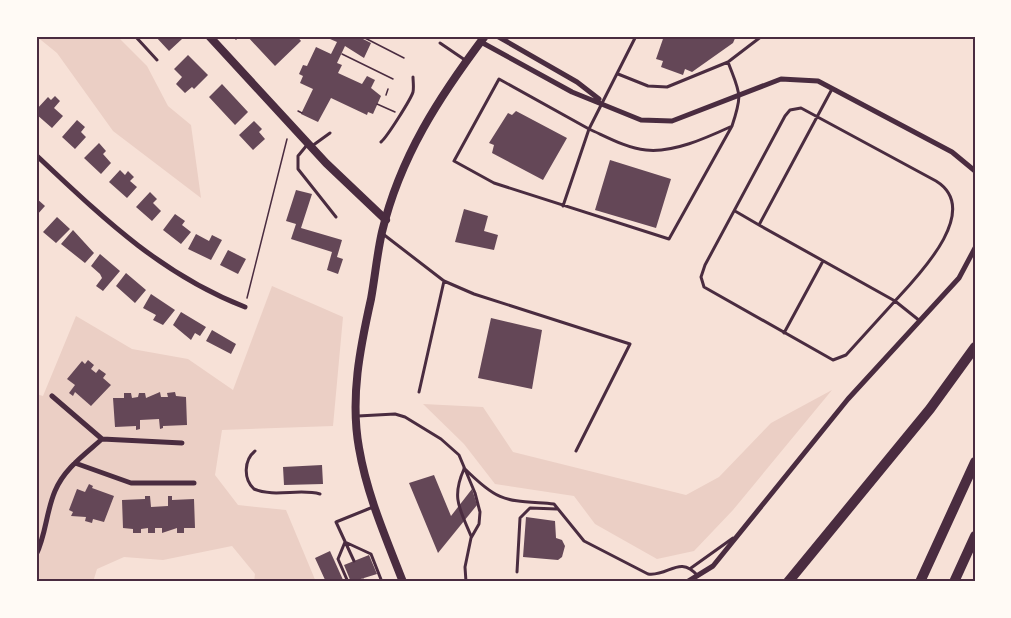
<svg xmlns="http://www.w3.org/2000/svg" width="1011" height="618" font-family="'Archivo Narrow',sans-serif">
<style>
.green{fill:#ebcfc5}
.building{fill:#644757}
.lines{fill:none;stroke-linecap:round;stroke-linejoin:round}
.path{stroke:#4a2c40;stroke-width:1.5}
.service{stroke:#4a2c40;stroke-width:3}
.minor{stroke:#4a2c40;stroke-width:5}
.secondary{stroke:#4a2c40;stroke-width:8}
.primary{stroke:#4a2c40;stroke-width:8}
.motorway{stroke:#4a2c40;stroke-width:10}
.neatline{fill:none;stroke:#4a2c40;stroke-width:2}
</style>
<rect width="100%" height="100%" fill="#f7e1d7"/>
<path class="green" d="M36,36H117L147,66L168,106L191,125L201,198L113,131L57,53Z
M272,286L343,317L333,426L222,430L215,475L238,505L286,510L316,582H254L255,574L232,546L163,560L124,557L97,569L93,582H36V394L43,396L76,316L132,349L188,359L233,390Z
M832,390L733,510L694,551L657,559L595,524L574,496L495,484L464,444L423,404L483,407L513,452L686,495L719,477L771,423Z"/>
<path class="building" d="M155,36H179L182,39L169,51Z
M247,36H297L301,41L275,66Z
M331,36H357L371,43L364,58L345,46L337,63L342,65L338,73L362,84L367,76L375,80L371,88L381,96L373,114L368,112L367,115L331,98L318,122L301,114L313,89L300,83L303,76L299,74L303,65L307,66L316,47L331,54L337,42L330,39Z
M664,36H736L733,43L692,72L685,69L683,75L661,67L663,61L656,59Z
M188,55L208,75L194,89L192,87L185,93L176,84L182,77L174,69Z
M222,84L248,112L235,125L209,97Z
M55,96L60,101L54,108L63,116L52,128L36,114V110L48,97L51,100Z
M516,111L567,138L543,180L492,153L494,145L489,143L508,113L512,115Z
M77,120L85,127L81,132L86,137L75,149L62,137Z
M254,121L262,129L259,132L265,139L253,150L239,135Z
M99,143L106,151L103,154L111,163L101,174L84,158Z
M610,160L671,179L656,228L595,210Z
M120,170L125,175L128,171L134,177L130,181L137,187L127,198L109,182Z
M296,190L312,194L301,228L342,240L337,257L343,259L338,274L327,270L332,252L291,239L296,224L286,221Z
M150,192L157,199L153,203L161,211L152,221L136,207Z
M36,198L45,206L36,216Z
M464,209L488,216L484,231L498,235L494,250L455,242Z
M175,214L185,221L182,225L191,232L181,244L163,230Z
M57,217L70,229L56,243L43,232Z
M73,230L94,253L85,263L61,244Z
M196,234L209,241L212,235L222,240L211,260L188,249Z
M228,250L246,259L238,274L220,265Z
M100,254L120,271L103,291L96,286L102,278L100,274L91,266Z
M126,273L146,290L135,303L116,286Z
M151,294L175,310L163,325L153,320L156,315L143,308Z
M181,312L206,327L200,336L195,333L191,340L173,325Z
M491,318L542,330L532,389L478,378Z
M212,330L236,344L231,354L206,341Z
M88,360L94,365L91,369L96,373L99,369L106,374L103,378L111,385L91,406L75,392L73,396L69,393L75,385L67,379L82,361L85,364Z
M160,392L161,397H168L167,393L175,392L176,396L186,397L187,425L163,426V428L160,429L159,419L140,420V429L136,430V426L115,427L113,398H124V393H131L132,398L138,397L139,393H145L146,398Z
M322,465L323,484L284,485L283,467Z
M434,475L451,516L472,489L477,505L438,553L409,483Z
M89,484L93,486L92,488L114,496L104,522L93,519L92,523L85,521L86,517L71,516L73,512L69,510L77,489L85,492Z
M145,496H150L151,507L168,506V496H172V500L194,499L195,528H184V533H177V528L162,533V528H155V533H148V528L141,529V533H133V529L123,528L122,500L145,499Z
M526,517L555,521L556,538L562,540L565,546L562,557L558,560L523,557Z
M330,551L344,582H326L315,558Z
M369,555L377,574L351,582L344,565Z"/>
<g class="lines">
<path class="path" d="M233,36L236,39L240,36
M361,36L404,58
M342,54L393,79
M386,95L388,89
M377,104L395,112
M298,111L302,113
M247,298L287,139"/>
<path class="service" d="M135,36L157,60
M636,36L589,129L499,79L454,161L494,183L669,239L732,126C743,93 740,94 728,62
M440,43L465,60
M618,74L648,86L667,87L728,62L762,36
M832,89L759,225L895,301L846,355L833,360L704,287L701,277L705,265L785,116L790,110L801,108L936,181C983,210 918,276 895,301L920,321
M381,142C387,137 411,99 413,92C414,87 413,81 413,77
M307,145L298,156V169L336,217
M312,146L330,133
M563,206L589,129C607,137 626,148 646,150C673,153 706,138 730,127
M735,211L759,225
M383,234L444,281L474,294L630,344L576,451
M784,333L823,261
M419,392L444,281
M358,416L395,414L405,417L441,439L459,455L475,493L480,512L479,524L471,538L465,567L466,582
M255,451C244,460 243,479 254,489C275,498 299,488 320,494
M464,468C500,504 505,500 554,504L584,541L648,574C669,577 679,554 698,576
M464,469C451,498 460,509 471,536
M354,561L336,522L373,507
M691,568L733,538
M517,572L520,518L530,508L557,509
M363,580L364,582
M348,582L338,559L345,542L371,554L382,582"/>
<path class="minor" d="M497,36L577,82L599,99
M481,42L572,92L641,120L672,121L781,79L818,81L952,152L975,171
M36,155C101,216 160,274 245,307
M52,396L102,439L182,443
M75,463L131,483H194
M36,555C46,535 46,512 55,491C64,469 84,455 102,439
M687,582L713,566L848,399L959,278L975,248"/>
<path class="secondary" d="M209,36L326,163L386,220"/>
<path class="primary" d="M403,582C386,538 367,495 359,448C350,398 360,348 371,299C375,277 377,254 382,232C400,157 439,97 485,36"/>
<path class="motorway" d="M788,582L930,409L975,347
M920,582L975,462
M954,582L975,536"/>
</g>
<rect width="1011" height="618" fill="none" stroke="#fffaf5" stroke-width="75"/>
<rect x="38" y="38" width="936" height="542" class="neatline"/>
</svg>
